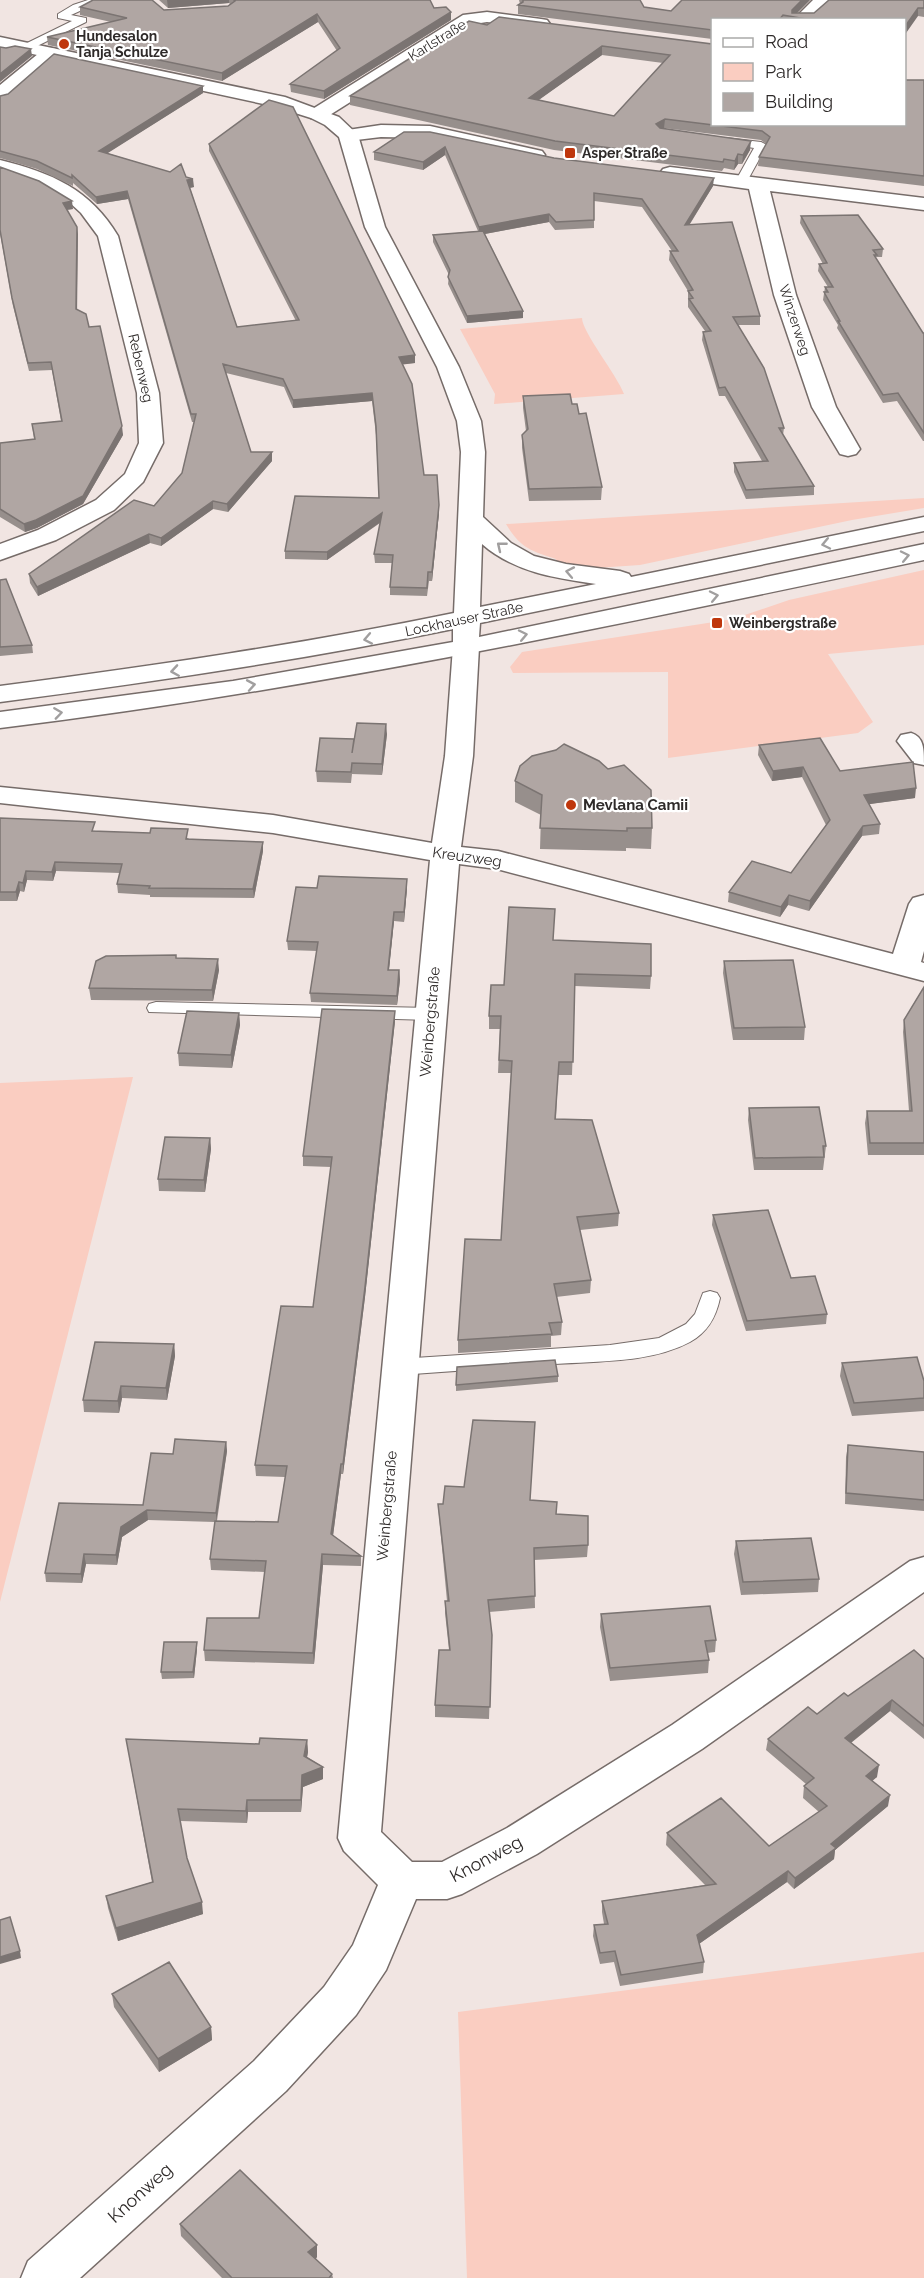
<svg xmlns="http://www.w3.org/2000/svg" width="924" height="2278" font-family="Raleway,sans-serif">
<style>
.green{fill:#facdc1}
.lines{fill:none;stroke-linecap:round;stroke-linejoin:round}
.lane-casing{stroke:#766c69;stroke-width:2}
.street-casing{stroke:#766c69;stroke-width:3}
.secondary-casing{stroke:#766c69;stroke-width:3}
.lane{fill:#fff;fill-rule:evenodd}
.street{fill:#fff;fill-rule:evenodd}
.secondary{fill:#fff;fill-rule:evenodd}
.wall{fill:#978f8c;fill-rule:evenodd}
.shaded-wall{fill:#7b7472}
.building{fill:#b0a6a3;stroke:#7b7472;stroke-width:1.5;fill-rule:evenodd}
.oneway{stroke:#a19f9f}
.poi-dot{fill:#bf360c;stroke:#fff;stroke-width:2}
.labels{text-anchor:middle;stroke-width:4.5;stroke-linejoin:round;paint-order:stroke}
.far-poi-label{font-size:14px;font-weight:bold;fill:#2e2a29;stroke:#fff;text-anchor:start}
.far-street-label{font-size:14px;fill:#2e2a29;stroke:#fff}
.poi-label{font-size:15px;font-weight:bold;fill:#2e2a29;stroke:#fff;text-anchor:start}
.street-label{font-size:15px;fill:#2e2a29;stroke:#fff}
.near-street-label{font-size:18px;fill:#2e2a29;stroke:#fff}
</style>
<rect width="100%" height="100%" fill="#f1e5e2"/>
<path class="green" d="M582,318C582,332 617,375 624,394L494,404L495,394L460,329Z
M924,498V508L852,520L640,565L596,568L555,562L556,559C531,551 520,548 506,524Z
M924,570V645L828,654L873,722L858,733L668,758V672L513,673L510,667L522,652L733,619L789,600Z
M133,1077L0,1602V1083Z
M924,1952V2278H467L458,2012Z"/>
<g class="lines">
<g class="lane-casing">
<path id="lane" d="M88,0H104L71,15L86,18V22L29,50H21V46L72,21L58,18V14L73,5Z
M726,138L761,142L767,145L745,185H737L735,182L754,148L722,143V139Z
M156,1002L431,1008L438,1010L440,1014L438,1018L431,1020L149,1012L147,1008L149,1004Z
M710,1291L717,1293L720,1298C716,1317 708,1332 690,1342C651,1363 598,1361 555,1364C503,1368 451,1371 399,1375L391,1372L388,1367L391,1362L399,1359L610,1345L659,1338L686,1324L695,1314L703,1293Z"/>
</g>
<g class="street-casing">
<path id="street" d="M813,0H835L812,20H793Z
M487,12L541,19L547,20L550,24L547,28L541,29L487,22L474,24L325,118H311L308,114L311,110L463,15Z
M50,48L56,49L59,53L56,57L7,99L0,101V85L44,49Z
M381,125L430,126L542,151L545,155L542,159L535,161L430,138L381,137L348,141L341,139L338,135L341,131Z
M0,160C52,173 90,189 118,236L159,393L163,443L143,482L114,510L56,540L0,560V544L38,530L96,500L125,474L139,443L137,393L98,236L81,213L69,202L41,186L0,172Z
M670,167L924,198V210L770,191L796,295L836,407L860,449L856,454L848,456L840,454L812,407L774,295L749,189L663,177L660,173L663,169Z
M466,639L475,641L479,647L473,756L461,847L498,851L893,954L909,904L913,898L924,895V951L921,962L924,963V981L497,869L459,864L381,1832L412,1862H442L507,1828L672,1725L910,1561L924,1557V1592L702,1749L537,1854L462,1894L447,1899H416L386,1970L356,2015L286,2091L80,2278H21L28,2261L254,2061L324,1987L353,1945L378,1885L344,1851L338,1838L430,860L273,833L0,803V787L273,815L432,843L445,756L453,647L457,641Z
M911,733C924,737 924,749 924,765L914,763L897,741L901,735Z"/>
</g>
<g class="secondary-casing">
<path id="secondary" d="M0,37L285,97L339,117L358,135L385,227L459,367L481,421L485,452L483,517L511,543L534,556L566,564L620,571L629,574L631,577L924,517V531L480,623L479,637L924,544V560C617,625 312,690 0,728V712L233,681L453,642V629C303,660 152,682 0,702V686C152,666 304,644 454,613L461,452L457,421L437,367L365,227L339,137L325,125L311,118L273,106L0,47ZM482,544C514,572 555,578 596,584L480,607Z"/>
</g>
<use href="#lane" class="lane"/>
<use href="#street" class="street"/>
<use href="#secondary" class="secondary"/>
</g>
<path class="wall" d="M159,0H430L434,8L451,12V20L324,99L291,92L290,84L337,51L318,22L222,81L48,45L47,37L111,22L80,15V7L164,10L228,6L230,4L229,3L168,8Z
M519,0H640L644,7L671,11L810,0L797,13H814L924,0V17L918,16L904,20H712V40V39L518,14V5L520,4Z
M487,25L712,44V124L924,80V186L758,166L759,157L766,144L761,140L664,128L663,129L750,150L742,164H738L734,170L724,168L722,171L554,150L350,105V96ZM602,55L663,63L614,116L538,100Z
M203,86V93L107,153L186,177L194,187L190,188L237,327L296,321L209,151V144L415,355V363L402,364L424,475L439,505V513L432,581H429L427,596L390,595V587L392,563H375L374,554L380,523L327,560L285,559V551L379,498L376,435L372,401L293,408L284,387L226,373L251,452L272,461L228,512L213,509L161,546L150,543L38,596L30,583L29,574L154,506L182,473L194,422H192L128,199L97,204L73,183V186L37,169L0,158V96Z
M404,132L713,186L690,224L760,316V325H738L784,428L783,435L814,486V495L746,499L734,472V463L762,461L725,396H719L702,340L703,332L705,331L688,307V291L669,260L670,251H672L642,207L594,201V228L555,230L549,222L485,234L523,311V318L467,323L448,284L449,275L433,242V235L478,231L445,155L423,170L374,160V152Z
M0,167L73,209L67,210L77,227V309L123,435L83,504L37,528L25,532L0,517V443L34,439L32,424L61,421L52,370L29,371L13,306L0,233Z
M801,216L883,249L882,257H876V259L923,333H924V441H923L897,401L883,403L837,328L838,325L823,300L825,287H828L818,271L819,264H823L800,223Z
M523,396L572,404L579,414L602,487L601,500L529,501L522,448V435L526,431L523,408Z
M0,580L32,645L33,653L0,656Z
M387,734L382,775L352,774L351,783L317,782L316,771L354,744Z
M759,745L840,771L915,798L869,804L880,824L879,834L862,836L809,911L788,905L780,917L728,902L729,892L791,873L826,825L802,777L772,781L758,755Z
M515,781L652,828L651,849L626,848V851L540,849L541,815L515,802Z
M0,818L96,831L189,838L188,839L263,842V851L254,898L150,897V895L118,893L117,884L120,873L56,871L53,881L27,880L24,892L20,891L17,901H0Z
M407,879V888L404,922L394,921L389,970H399L400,980L397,1005L311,1002L310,993L317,951L288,950L287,941L317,888Z
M554,940L651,976L650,989L575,986L572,1075H558L556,1119L619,1213L618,1226L580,1230L591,1280L590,1293L556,1297L562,1322L561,1335L551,1336V1347L458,1353V1340L501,1240L511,1073H498L500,1029H489V1016L504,985Z
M176,955V958L219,970L213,1001L91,1000L89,988Z
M724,961L805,1027L804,1040H733L723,973Z
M924,987V1155H868L865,1123L867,1111H909L903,1032L904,1020Z
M239,1013L240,1025L232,1068L179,1066L178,1053Z
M395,1021L365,1297L343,1474H341L333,1535L361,1556V1566L323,1565L314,1664L205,1661L204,1650L259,1618L265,1572L211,1570L210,1559L215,1522L148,1520L122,1537L117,1565L86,1564L82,1583L46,1582L45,1573L143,1505L173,1454L226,1442L227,1451L217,1521L278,1522L285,1477L256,1476L255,1465L313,1307L331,1167L303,1166V1156Z
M749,1108L826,1146L823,1170H754L748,1120Z
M210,1138L211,1149L205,1192L159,1191L158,1179Z
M713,1215L791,1278L827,1314L826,1324L746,1331L712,1225Z
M174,1344L175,1356L167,1400L122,1398L119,1413L84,1412L83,1400Z
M842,1363L924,1381V1411L852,1416L840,1376Z
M558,1376V1382L456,1391V1385Z
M534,1435L530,1500L556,1514L588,1545L587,1557L534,1560L535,1608L489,1612L492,1635L489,1719L435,1717V1705L449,1650L445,1613V1601H447L439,1516L438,1504H443L464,1487Z
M848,1445L924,1452V1511L845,1504L846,1457Z
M736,1541L819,1579L818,1592L741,1595L734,1554Z
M601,1614L716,1640L715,1652L707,1653L709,1660L708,1673L610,1681L600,1627Z
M197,1642V1649L194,1678L162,1679L161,1672Z
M924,1659V1739L890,1711L851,1743L877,1777L872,1780L888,1806L835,1850L834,1859L794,1889L787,1882L699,1944L704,1962L703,1973L620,1986L614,1962L600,1964L593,1936L594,1925L604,1924L602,1912V1901L705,1885L666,1845L667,1833L769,1846L819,1812L803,1798L804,1786L806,1784L766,1750L768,1739L817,1714L848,1696Z
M126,1739L259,1744L307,1740L308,1752L307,1757L323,1767V1779L303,1787L301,1812H248L247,1823L180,1821L187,1858L203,1914L118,1941L108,1908L106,1896L152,1882Z
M112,1994L211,2027L212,2040L159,2072L114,2007Z
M180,2224L317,2245V2257L316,2259L332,2274L333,2278H222L181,2236Z"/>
<path class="shaded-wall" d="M167,0H229V3L168,8Z
M802,0H810L793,17L792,10Z
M918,8V16L904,36V28Z
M451,12V20L324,99V91Z
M317,14L318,22L222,81V73Z
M602,46V55L529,107V98Z
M31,49L32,56L0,82V74Z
M203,86V93L100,158L99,151Z
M665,119L664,128L656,133V124Z
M751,141L750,150L742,164L743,155Z
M445,147V155L423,170V162Z
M738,154V164L734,170L735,161Z
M714,178L713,186L684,233L685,225Z
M193,179L194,187L188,188L187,180Z
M127,191L128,199L97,204L96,197Z
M72,201L73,209L64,210L63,203Z
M549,214V222L479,235V227Z
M77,227L78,234L77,317L76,309Z
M523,311V318L467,323V316Z
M415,355V363L399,365V357Z
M372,393V401L293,408V400Z
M122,426L123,435L83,504L37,528L25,532L24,524Z
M272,452V461L228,512L227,504Z
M213,501V509L161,546V538Z
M439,505V513L432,581V572Z
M382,513V521L327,560V552Z
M149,534L150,543L38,596L37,587Z
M386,724L387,734L382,775V764Z
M803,767L802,777L772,781L773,771Z
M916,788L915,798L863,805L864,795Z
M863,826L862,836L809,911L810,901Z
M263,842V851L254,898L253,889Z
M55,862L56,871L53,881L52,872Z
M26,871L27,880L24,892L23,883Z
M407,879V888L404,922V912Z
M19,882L20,891L17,901L16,892Z
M789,895L788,905L780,917L781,907Z
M394,912V921L388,979V970Z
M218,959L219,970L213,1001L212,990Z
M399,970L400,980L397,1005V996Z
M395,1011V1021L365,1297L343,1474V1464Z
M239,1013L240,1025L232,1068L231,1055Z
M210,1138L211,1149L205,1192L204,1180Z
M174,1344L175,1356L167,1400L166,1388Z
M121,1386L122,1398L119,1413L118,1401Z
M226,1442L227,1451L216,1522V1513Z
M341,1464V1474L332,1544L331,1534Z
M147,1510L148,1520L122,1537L117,1565L116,1555L121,1527Z
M84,1554L86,1564L82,1583L81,1574Z
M322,1554L323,1565L314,1664L313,1653Z
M197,1642V1649L194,1678L193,1672Z
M892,1700L890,1711L843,1749L845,1738Z
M307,1740L308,1752L305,1768L304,1756Z
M879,1765L877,1777L865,1787L866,1776Z
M323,1767V1779L303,1787L301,1812V1800L302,1775Z
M890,1795L888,1806L835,1850L834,1859L794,1889L795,1878L831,1844Z
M247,1800L248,1812L247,1823L246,1811Z
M788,1871L787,1882L696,1946L697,1935Z
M202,1902L203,1914L118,1941L116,1928Z
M20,1951L21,1958L0,1964V1957Z
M211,2027L212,2040L159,2072L158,2059Z
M317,2245V2257L309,2264L308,2252Z"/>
<path class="building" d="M93,0H152L164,10L228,6L235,1L234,0H430L434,8L446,7L451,12L324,91L290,84L340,48L317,14L222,73L47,37L127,18L80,7Z
M523,0H640L644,7L671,11L682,0H802L792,10V13H814L829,0H924V8H918L904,28V20H812L783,15L779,20H712V30L518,5L523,2Z
M499,17L712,44V124H904V80H924V176L759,157L770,137L762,131L665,119L656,124L660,128L751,141L743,155L738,154L735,161L724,159L723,162L555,141L350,96L469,21L487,25ZM602,46L670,55L614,116L529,98Z
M15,46L31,49L0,74V47L6,48Z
M54,54L203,86L99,151L170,172L181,164L186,177L193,179L187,180L237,327L299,320L209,144L269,100L293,107L415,355L399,357L412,384L424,475H437L439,505L432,572H428L427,588L390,587L393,555L374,554L382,513L327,552L285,551L295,496L379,498L376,426L372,393L293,400L283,379L223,364L251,452H272L227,504L213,501L161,538L149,534L37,587L29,574L134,500L154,506L182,473L196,414H191L127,191L96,197L72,175V178L37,161L0,151V96L8,94Z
M404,132H430L554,158L714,178L685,225L732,222L760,316L733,317L764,368L784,428H779L814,486L746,490L734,463L768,461L725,387L719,388L703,332L711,331L689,299L693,298L688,291L693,290L670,251H678L642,199L594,193V220L556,222L549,214L479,227L445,147L423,162L374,152Z
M0,167L39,181L72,201L63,203L77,227L76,309L86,314L89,327L100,326L122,426L83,496L36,520L24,524L0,509V443L35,439L32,424L62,421L51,362L28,363L12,298L0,230Z
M858,215L883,249L873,250L877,255H874L923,333H924V433L898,393L883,395L838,321H840L824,292H828L825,287H833L819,264L827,263L801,216Z
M483,231L523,311L467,316L448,277L450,270L433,235Z
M570,394L572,404H577L579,414L586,413L602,487L529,489L522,435L528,429L523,396Z
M6,579L32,645L0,647V580Z
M357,723L386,724L382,764L352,763L351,772L316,771L320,738L354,739L352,753Z
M820,738L840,771L913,762L916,788L864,795L880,824L863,826L810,901L789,895L781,907L729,892L752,861L791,873L830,820L803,767L773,771L759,745Z
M564,744L599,761L608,769L624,765L651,790L652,828H627V831L540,828L542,795L515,781L520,766L532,756L556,750Z
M0,818L95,822L92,831L150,833L151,828L188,829L186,839L263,842L253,889L149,888L150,886L117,884L122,864L55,862L52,872L26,871L23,883L19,882L16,892H0Z
M319,876L407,879L404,912H394L388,970H399L397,996L310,993L318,942L287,941L296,887L317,888Z
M509,907L555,909L553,940L651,944V976L575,974L573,1062H559L555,1119L592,1120L619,1213L577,1217L591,1280L554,1284L562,1322L549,1323L552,1334L458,1340L465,1239L501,1240L512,1061L499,1060L501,1016H489L491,985H504Z
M176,955V958L218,959L212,990L89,988L96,961L106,956Z
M793,960L805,1027L734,1028L724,961Z
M924,987V1143H870L867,1111H912L904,1020Z
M322,1009L395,1011L365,1287L343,1464H341L331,1534L361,1556L322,1554L313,1653L204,1650L207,1618H259L266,1561L210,1559L215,1521L278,1522L287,1466L255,1465L281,1306L313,1307L332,1157L303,1156Z
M187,1011L239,1013L231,1055L178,1053Z
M819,1107L826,1146H823L824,1157L755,1158L749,1108Z
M165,1137L210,1138L204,1180L158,1179Z
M768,1210L791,1278L815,1276L827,1314L747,1321L713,1215Z
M95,1342L174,1344L166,1388L121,1386L118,1401L83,1400Z
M917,1357L924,1381V1398L854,1403L842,1363Z
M555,1360L558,1376L456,1385L457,1367Z
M473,1420L535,1422L530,1500L557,1502L556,1514L588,1516V1545L534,1548L535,1596L488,1600L492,1635L490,1707L435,1705L439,1650H450L445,1601H449L438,1504H443L445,1486L464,1487Z
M175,1439L226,1442L216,1513L147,1510L121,1527L116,1555L84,1554L81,1574L45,1573L59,1503L143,1505L151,1453L173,1454Z
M848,1445L924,1452V1500L846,1493Z
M811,1538L819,1579L743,1582L736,1541Z
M710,1606L716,1640L705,1641L709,1660L610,1668L601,1614Z
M164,1642H197L193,1672H161Z
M914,1650L924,1659V1726L892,1700L845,1738L879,1765L866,1776L890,1795L831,1844L836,1848L795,1878L788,1871L697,1935L704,1962L621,1975L615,1951L600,1953L594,1925L608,1924L602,1901L716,1884L667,1833L721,1798L769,1846L827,1806L804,1786L814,1778L768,1739L808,1707L817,1714L844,1693L848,1696Z
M260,1738L307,1740L304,1756L323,1767L302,1775L301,1800H247L246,1811L178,1809L187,1858L202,1902L116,1928L106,1896L153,1882L126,1739L259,1744Z
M10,1917L20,1951L0,1957V1920Z
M169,1962L211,2027L158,2059L112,1994Z
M240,2170L317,2245L308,2252L332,2274L329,2278H232L180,2224Z"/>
<defs><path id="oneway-chevron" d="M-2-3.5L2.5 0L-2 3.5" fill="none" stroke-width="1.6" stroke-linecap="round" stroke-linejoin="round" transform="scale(1.5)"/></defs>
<g class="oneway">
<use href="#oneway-chevron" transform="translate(826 544) rotate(168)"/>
<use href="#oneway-chevron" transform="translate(501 546) rotate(-141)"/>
<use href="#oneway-chevron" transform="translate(905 556) rotate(-12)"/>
<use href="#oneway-chevron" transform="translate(570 572) rotate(-169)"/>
<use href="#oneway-chevron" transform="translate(714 596) rotate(-12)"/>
<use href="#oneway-chevron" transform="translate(523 635) rotate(-12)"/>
<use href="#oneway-chevron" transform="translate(368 639) rotate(169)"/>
<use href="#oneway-chevron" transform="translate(175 671) rotate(171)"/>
<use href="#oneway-chevron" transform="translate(251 685) rotate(-10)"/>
<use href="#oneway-chevron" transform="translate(58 713) rotate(-8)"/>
</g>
<g class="poi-dot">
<circle cx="64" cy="44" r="6"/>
<rect x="564" y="147" width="12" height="12" rx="3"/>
<rect x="711" y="617" width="12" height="12" rx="3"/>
<circle cx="571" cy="805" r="6"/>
</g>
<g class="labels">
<g class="far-poi-label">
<text x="76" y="41">Hundesalon<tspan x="76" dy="16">Tanja Schulze</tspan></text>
<text x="582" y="158">Asper Straße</text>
<text x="729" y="628">Weinbergstraße</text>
</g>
<g class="far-street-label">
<text transform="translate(437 40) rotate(-32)" y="5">Karlstraße</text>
<text transform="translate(795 320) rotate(72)" y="5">Winzerweg</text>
<text transform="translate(141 368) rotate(77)" y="5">Rebenweg</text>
<text transform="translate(464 619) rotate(-12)" y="5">Lockhauser Straße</text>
</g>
<g class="poi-label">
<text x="583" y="810">Mevlana Camii</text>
</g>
<g class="street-label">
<text transform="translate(467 857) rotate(8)" y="5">Kreuzweg</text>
<text transform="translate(430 1022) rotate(-85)" y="5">Weinbergstraße</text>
<text transform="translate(387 1506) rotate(-85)" y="5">Weinbergstraße</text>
</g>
<g class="near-street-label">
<text transform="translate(486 1859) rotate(-28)" y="6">Knonweg</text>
<text transform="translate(140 2193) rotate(-42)" y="6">Knonweg</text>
</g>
</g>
<rect x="711" y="18" width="195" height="108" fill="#ffffff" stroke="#abaaa9" stroke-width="1.5"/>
<rect x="723" y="38" width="30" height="9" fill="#ffffff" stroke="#abaaa9" stroke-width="1.5"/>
<text x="765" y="48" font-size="18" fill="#2e2a29">Road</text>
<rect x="723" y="63" width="30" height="18" fill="#facdc1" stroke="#abaaa9" stroke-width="1.5"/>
<text x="765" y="78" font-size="18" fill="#2e2a29">Park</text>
<rect x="723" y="93" width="30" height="18" fill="#b0a6a3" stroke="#abaaa9" stroke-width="1.5"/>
<text x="765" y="108" font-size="18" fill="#2e2a29">Building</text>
</svg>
